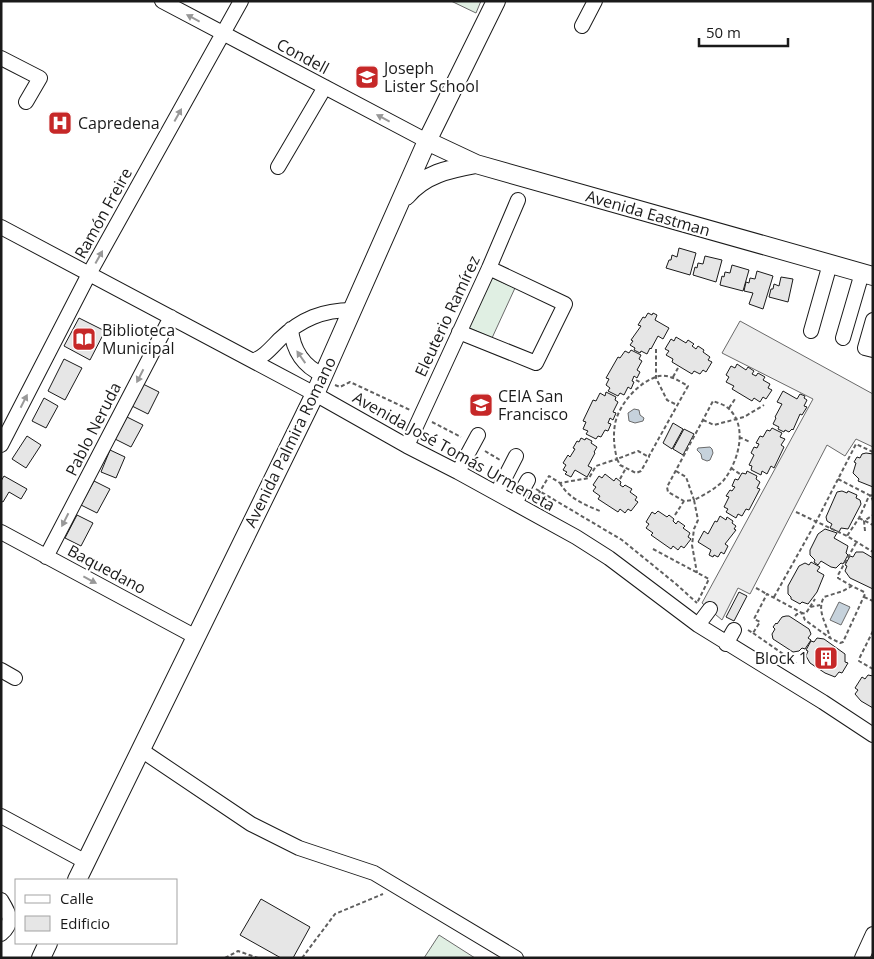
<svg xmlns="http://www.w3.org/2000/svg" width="874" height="959" font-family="'Open Sans',sans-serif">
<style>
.green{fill:#e0efe3;stroke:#6a6a6a}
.parking{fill:#ededed;stroke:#6a6a6a}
.water{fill:#c6d2dc;stroke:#6a6a6a}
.building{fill:#e6e6e6;stroke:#1a1a1a}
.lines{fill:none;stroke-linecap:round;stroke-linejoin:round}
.minor-casing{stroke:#1a1a1a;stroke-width:16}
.major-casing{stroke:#1a1a1a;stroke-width:20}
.path{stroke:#5f5f5f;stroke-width:2;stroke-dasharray:4 2.5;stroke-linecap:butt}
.minor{stroke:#fff;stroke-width:14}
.major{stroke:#fff;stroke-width:18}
.oneway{fill:#989898}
.labels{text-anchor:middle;stroke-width:4;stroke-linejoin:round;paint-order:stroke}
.street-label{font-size:16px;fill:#1a1a1a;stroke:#fff}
.poi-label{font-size:16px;fill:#1a1a1a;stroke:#fff;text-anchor:start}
</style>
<rect width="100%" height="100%" fill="#fff"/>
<path class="green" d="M451,1H481L476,13Z
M488,276L515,288L492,338L465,326Z
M439,935L475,958H424Z"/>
<path class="parking" d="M740,321L873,394V447L856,439L845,456L827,445L750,594L738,588L722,620L702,603L813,399L722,353Z"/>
<path class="water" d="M634,409L639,410L640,415L644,418L643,421L635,423L629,421L628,413Z
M710,447L712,449L713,453L710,460L707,461L702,459L701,454L697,450L698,448Z
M839,602L850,607L841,625L830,620Z"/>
<path class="building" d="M679,248L696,253L690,275L666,268L669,260H671L672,255L677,257Z
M705,256L722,260L716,282L693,275L695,267L697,268L698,263L703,264Z
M732,265L749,270L743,291L720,285L722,276L724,277L725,272L730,273Z
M757,271L773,276L763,309L749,304L753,293L744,291L746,282L749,283L750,278L755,279Z
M781,277L793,279L788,302L769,297L771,289H773L774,284L779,286Z
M648,313L652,315L653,313L657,315L655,320L669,328L663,339L658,336L651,349L650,348L647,354L641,351L640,353L634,350L635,348L630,345L633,341L631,340L641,326L638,325L643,317L645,318Z
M79,318L105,331L90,360L64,346Z
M676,337L686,343L688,340L694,344L692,346L696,349L698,346L704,350L703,352L710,357L708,360L712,362L706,372L703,370L700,374L694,371L692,374L672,362L673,359L666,355L669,351L665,349L671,339L674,341Z
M631,350L641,355L639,359L642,361L637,370L640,372L637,378L634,376L632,381L634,382L631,389L628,387L624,395L620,393L618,396L608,391L610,388L606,385L609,379L606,378L618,357L620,358L625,351L629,353Z
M64,359L82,368L65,400L48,391Z
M737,364L746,370L748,367L754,371L752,374L756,376L758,373L765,377L763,380L770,384L768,388L772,390L766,399L763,397L760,402L754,398L752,401L732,389L734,386L726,382L729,377L726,375L731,366L735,368Z
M143,384L159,392L148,414L132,406Z
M783,391L797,399L800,394L805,396L804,398L807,400L804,406L807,407L802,415L800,414L793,430L792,429L789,432L785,430L784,432L778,429L779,427L773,424L776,418L775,417L782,404L777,402Z
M606,392L616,397L615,400L618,402L613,412L616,413L613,420L610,418L608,423L611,424L608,431L605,430L601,437L598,436L596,439L586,434L588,431L583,429L586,422L583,421L593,400L596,401L600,393L605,396Z
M44,398L58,406L46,428L32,421Z
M127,417L143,425L131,447L115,439Z
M673,423L683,429L672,449L663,443Z
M772,428L782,433L780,437L785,439L781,445L784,447L774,468L771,466L767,474L762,471L761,475L751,470L752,466L749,465L754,455L751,453L754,447L757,448L759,444L756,443L760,436L763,437L767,430L770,431Z
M684,429L694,434L683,455L673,449Z
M27,436L41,445L26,468L12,459Z
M581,438L585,440L586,438L592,441L591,443L597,447L594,452L595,453L588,466L592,468L587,477L575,470L571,477L565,474L567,472L563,470L566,465L563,463L568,455L570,457L575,449L573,448L577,441L579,442Z
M110,450L125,457L116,478L101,472Z
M866,453L873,454V487L858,481L859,479L853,473L856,463L854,462L857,457L860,458L862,454Z
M747,471L757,476L756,479L760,482L757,488L760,489L749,510L746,509L742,516L738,514L736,518L726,512L728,509L724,507L729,497L726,496L730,490L732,491L735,487L732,486L735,479L738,480L742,473L746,474Z
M605,474L614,481L616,478L621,482L620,485L623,487L625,485L632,489L630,492L637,497L635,500L638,502L631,511L628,509L625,513L620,509L618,512L598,499L600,496L593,491L596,487L593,485L599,476L602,478Z
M4,476L27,489L21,499L9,492L3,502L1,501V481Z
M94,481L110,489L97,513L81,505Z
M842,491L847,493L848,491L857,495L856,498L860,500L861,504L848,529L841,528L839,532L830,528L832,524L827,521L826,517L837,492Z
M658,511L667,517L669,515L674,519L673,521L676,524L678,521L685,526L683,528L690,533L688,537L691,539L684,548L681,546L678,550L673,546L671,549L651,535L653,533L646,528L649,524L646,522L652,512L655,514Z
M77,515L93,523L81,546L65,538Z
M720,516L726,520L727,517L733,521L732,523L736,526L734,529L736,530L725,544L728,546L724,554L721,552L718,557L714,555L713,557L709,555L711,550L698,542L704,531L708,534L715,521L717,522Z
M825,529L837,533L834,538L848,546L846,553L848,555L843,564L841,563L836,568L831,567L821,561L818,565L814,562L815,560L810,555V550L818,534Z
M856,552H863L873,558V589L850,578L845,571L847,566L845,565L850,556L853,557Z
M811,562L820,567L817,571L824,575L817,592L808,604L802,602L800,604L791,599V597L788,594V586L799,566L805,563L809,565Z
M739,592L747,596L734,621L726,617Z
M786,616H789L809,629L811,634L808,638L811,640L805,649L802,648L799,651L793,652L773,639L772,634L775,629L773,627L776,623L777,624L782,617Z
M817,638L824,639L845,654V662L848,663L842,673L839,672L835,677L825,673L810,663L806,656L808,651L806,650L811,641L814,642Z
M868,675L873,676V708L861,701L855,694L858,690L855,688L862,677L865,679Z
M261,899L310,927L293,958H281L240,935Z"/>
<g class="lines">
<g class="minor-casing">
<path id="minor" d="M162,1L427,141
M582,26L595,1
M1,58L40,78L26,102
M278,167L325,87
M1,227L315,394L407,446L458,472L576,537L609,558L698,625L823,702L873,735
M873,320L865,348L873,350
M291,329C293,351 303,366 323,375
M811,331L830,264
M459,332L536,363L565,304L489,268
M843,338L862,273
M253,361C265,356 271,348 280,339C301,319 323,310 352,310
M1,445L89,274L241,1
M407,446L489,268L518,200
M458,472L478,435
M497,493L516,456
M515,503L528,480
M1,532L196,637
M46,557L171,317
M698,625L710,609
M726,644L734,630
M1,670L15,678
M141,750L251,824L299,848L374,873L516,958
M1,816L86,862
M1,900C9,913 15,922 1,934
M862,958L873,934"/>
</g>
<g class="major-casing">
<path id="major" d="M427,141L476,164L873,276
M406,196C424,174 449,169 476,164
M77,880L315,394L427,141L496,1
M41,958L48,943"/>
</g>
<path class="path" d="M656,349V378L667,400L677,405
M673,377L678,368
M636,380L643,384
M335,385L340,387L350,382L410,410
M729,408L735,399
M703,420L714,425L744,417L764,405
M432,422L461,437
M739,437L750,442
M485,451L500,460
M731,468L740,474
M676,471L686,477L694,500L684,501L668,492L667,487L713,401C718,403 726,405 730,410C748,428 738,463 723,481C715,489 704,495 694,500L698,520L694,529L692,545L697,573
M620,479L626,468
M838,479L871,496L873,501
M560,483C568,498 585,505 600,511
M536,489L622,540L676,584L697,603
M873,495L869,496L859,518L847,536L873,552
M535,500L549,476L560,483L589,478L596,466L617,459C614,447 613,436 615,424C619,404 638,382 659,376C669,374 679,381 688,386L649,456V457L641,471L636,473L620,465L617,459L638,451L649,457
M796,512L847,536
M675,515L684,501
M859,518L873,525
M865,531L864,521L873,515
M653,549L709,579L697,603
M852,586L838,578V575L856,543
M756,588L767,594
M774,597L816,522L856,444L873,452
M864,597L873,601
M810,607L815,599
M795,616L797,614L806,613L810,607L820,605
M748,630L753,633L760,622L754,619L767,594L802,613L805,620L830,638C827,624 816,611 824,597L843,591L852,586L864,592L865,594L843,642L840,643L830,638
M873,631L859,659V661L873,669
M753,633L796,663
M873,646V656
M225,958L238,951L258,958
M302,958L335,914L383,894"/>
<use href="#minor" class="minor"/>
<use href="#major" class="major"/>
</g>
<defs><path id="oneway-solid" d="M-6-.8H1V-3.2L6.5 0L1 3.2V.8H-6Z" transform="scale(1.25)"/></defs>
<g class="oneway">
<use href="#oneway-solid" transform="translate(193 18) rotate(-152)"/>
<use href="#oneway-solid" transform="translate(178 115) rotate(-61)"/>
<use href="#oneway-solid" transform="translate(383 118) rotate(-152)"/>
<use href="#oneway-solid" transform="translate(99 257) rotate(-61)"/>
<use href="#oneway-solid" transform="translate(301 357) rotate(-125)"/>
<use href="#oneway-solid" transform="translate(140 376) rotate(117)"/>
<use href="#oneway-solid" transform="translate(24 401) rotate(-63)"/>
<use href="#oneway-solid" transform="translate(65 520) rotate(117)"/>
<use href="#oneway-solid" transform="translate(90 580) rotate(28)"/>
</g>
<defs>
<g id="school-square" transform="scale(1.25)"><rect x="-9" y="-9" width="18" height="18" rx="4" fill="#c62828" stroke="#fff"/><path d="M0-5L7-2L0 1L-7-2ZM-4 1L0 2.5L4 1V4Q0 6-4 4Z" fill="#fff"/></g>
<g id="hospital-square" transform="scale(1.25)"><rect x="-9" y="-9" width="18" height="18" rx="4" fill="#c62828" stroke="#fff"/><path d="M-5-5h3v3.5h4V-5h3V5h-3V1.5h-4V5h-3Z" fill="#fff"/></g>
<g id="library-square" transform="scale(1.25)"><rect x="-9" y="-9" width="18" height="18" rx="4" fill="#c62828" stroke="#fff"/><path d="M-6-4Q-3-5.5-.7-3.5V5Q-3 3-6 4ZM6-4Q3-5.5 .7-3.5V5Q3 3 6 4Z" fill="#fff"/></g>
<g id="building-square" transform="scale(1.25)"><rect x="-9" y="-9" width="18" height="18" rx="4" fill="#c62828" stroke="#fff"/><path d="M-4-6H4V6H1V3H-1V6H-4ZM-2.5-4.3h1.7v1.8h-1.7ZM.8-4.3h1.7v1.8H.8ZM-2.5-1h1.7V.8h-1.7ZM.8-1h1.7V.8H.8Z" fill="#fff"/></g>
</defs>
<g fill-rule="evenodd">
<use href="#school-square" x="367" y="77"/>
<use href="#hospital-square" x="60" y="123"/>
<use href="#library-square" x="84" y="339"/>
<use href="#school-square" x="481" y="405"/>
<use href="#building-square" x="826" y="658"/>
</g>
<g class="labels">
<g class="street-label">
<text transform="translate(303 56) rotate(28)" y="6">Condell</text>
<text transform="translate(103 213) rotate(-61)" y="6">Ramón Freire</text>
<text transform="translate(648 213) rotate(16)" y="6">Avenida Eastman</text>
<text transform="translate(447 316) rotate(-65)" y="6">Eleuterio Ramírez</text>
<text transform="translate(93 429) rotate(-63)" y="6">Pablo Neruda</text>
<text transform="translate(290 442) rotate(-64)" y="6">Avenida Palmira Romano</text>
<text transform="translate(454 451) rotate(29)" y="6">Avenida José Tomás Urmeneta</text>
<text transform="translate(107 569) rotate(28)" y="6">Baquedano</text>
</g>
<g class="poi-label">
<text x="384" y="74">Joseph<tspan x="384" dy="18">Lister School</tspan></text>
<text x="78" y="129">Capredena</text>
<text x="102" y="336">Biblioteca<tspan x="102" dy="18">Municipal</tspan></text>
<text x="498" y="402">CEIA San<tspan x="498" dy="18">Francisco</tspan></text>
<text x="808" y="664" text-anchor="end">Block 1</text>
</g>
</g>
<rect width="874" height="959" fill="none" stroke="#1a1a1a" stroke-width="5"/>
<rect x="15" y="879" width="162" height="65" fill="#ffffff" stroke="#a3a3a3"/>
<rect x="25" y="895" width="25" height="8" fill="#ffffff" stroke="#a3a3a3"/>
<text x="60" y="904" font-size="15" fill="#1a1a1a">Calle</text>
<rect x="25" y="916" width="25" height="15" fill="#e6e6e6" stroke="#a3a3a3"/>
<text x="60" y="929" font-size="15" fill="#1a1a1a">Edificio</text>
<path d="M699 38v8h89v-8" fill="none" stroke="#1a1a1a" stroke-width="2.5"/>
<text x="706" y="38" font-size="15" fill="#1a1a1a" stroke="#ffffff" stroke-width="4" paint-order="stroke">50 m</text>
</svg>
